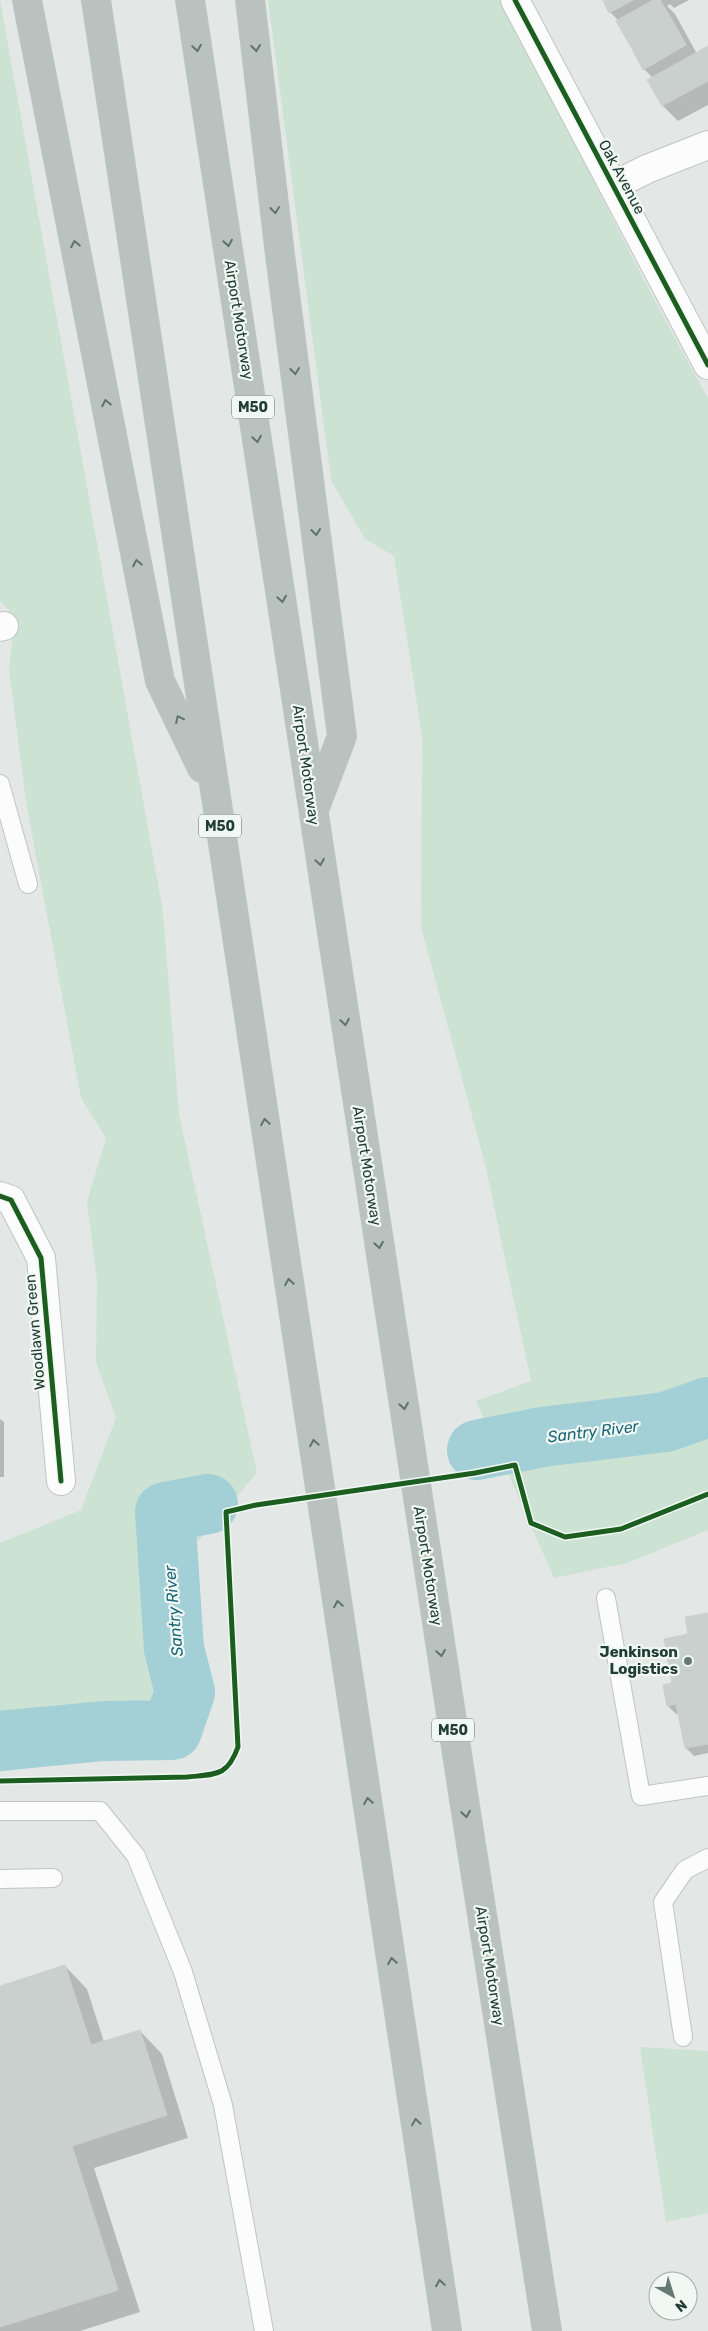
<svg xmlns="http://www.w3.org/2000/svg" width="708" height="2331" font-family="Rubik,sans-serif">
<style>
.green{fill:#cce2d3}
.shadow{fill:#0003}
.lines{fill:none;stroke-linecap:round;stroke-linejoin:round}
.river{stroke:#a3cfd7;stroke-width:60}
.building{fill:#cad0ce;stroke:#ccd1cf}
.lane-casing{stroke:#c0c5c3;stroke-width:20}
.street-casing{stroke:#c0c5c3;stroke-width:30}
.highway-casing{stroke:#bcc5c2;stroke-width:30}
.path{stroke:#c0c8c6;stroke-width:3;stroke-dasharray:2.5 4;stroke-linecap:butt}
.lane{stroke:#fbfcfb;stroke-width:18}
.street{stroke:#fbfcfb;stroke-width:28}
.highway{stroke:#bac2c0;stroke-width:28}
.cycleway-casing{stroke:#f1f8f4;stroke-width:8}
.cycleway{stroke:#1b5e20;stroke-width:5}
.oneway{stroke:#5e726d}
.poi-dot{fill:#657873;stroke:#f1f8f4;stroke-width:2}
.labels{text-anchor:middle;stroke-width:4.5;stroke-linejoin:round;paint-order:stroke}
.shield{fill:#f1f8f4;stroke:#5f746e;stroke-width:1}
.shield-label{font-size:14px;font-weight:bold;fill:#213c35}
.street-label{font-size:15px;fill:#213c35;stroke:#f1f8f4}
.poi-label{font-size:15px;font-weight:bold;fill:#213c35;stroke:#f1f8f4;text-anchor:end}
.water-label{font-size:16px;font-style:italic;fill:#1b6778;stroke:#f1f8f4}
</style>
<rect width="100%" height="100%" fill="#e3e8e6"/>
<path class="green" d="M0,0L163,912L179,1114L257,1473L193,1547L205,1702L158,1706L93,1760L0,1772V1543L81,1510L116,1418L96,1362L97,1280L87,1202L106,1138L81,1098L26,802L9,669L15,617L0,601Z
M268,0H503C571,133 634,268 708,398V1530L627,1563L554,1578L476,1401L531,1381L485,1164L421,927L422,735L394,556L365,539L331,480Z
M640,2047L708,2051V2213L666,2222Z"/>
<path class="shadow" d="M604,0H689L674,8L670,4L667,6L675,14L697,54L708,47V105L678,121L663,106L653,78L644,69L619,21L610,12Z
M0,1419L4,1422V1477H0Z
M708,1615V1753L694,1756L686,1748L679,1713L676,1714L668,1706L690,1635Z
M65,1966L87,1989L104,2042L140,2031L162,2054L188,2138L94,2168L140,2312L80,2331H0V1987Z"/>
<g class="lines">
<path class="river" d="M477,1450L542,1437L666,1422L708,1407
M0,1741L104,1731L172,1730L185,1692L174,1649L165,1512L208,1504"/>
</g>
<path class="building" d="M603,0H633L609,13Z
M653,0H660L674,23L631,47L616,21Z
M674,23L686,45L643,70L631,47Z
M708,46V81L662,106L647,80Z
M708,1613V1744L685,1748L676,1704L667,1706L663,1685L672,1683L664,1639L688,1634L685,1617Z
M65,1965L91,2045L140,2030L167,2115L72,2146L118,2290L0,2327V1986Z"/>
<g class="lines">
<g class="lane-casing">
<path id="lane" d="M0,784L28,884
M606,1598L641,1796L708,1786
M0,1811H100L136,1856L183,1972L223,2105L264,2331
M0,1879L53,1878
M683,2037L663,1902L685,1870L708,1858"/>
</g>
<g class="street-casing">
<path id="street" d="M515,0L708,365
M613,186L647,169L708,145
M0,627L4,626
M0,1196L11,1200L41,1258L61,1481"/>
</g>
<g class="highway-casing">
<path id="highway" d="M27,0L160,681L202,768
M96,0L447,2331
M190,0L463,1793L547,2331
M250,0L280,255L342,736L314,810"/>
</g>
<path class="path" d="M475,1473L515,1465L531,1523L565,1537L621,1529L708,1494
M0,1781L187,1777C216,1774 227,1777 238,1747L226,1512L256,1505"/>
<use href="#lane" class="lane"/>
<use href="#street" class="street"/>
<use href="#highway" class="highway"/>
<g class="cycleway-casing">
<path id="cycleway" d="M515,0L708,365
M0,1196L11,1200L41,1258L61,1481
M0,1781L187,1777C216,1774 227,1777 238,1747L226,1512L256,1505L475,1473L515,1465L531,1523L565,1537L621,1529L708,1494"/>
</g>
<use href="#cycleway" class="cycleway"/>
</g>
<defs><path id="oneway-chevron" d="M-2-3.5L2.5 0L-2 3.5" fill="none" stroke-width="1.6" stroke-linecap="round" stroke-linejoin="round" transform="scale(1.25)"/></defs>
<g class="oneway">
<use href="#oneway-chevron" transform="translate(197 48) rotate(81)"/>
<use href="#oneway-chevron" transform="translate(256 48) rotate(83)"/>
<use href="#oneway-chevron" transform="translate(275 210) rotate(83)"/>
<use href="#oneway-chevron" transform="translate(228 243) rotate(81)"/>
<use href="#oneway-chevron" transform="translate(75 244) rotate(-101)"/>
<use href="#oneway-chevron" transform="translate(295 371) rotate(83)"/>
<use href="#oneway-chevron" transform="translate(106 403) rotate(-101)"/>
<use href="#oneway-chevron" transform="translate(257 439) rotate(81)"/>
<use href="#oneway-chevron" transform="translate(316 532) rotate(83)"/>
<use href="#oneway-chevron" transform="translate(137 563) rotate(-101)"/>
<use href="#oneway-chevron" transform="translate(282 599) rotate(81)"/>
<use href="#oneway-chevron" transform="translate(179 719) rotate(-116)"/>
<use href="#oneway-chevron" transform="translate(320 862) rotate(81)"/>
<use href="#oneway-chevron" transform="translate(345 1022) rotate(81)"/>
<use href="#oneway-chevron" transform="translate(265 1122) rotate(-99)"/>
<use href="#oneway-chevron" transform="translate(379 1245) rotate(81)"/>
<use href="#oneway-chevron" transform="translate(289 1282) rotate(-99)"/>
<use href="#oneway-chevron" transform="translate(404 1406) rotate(81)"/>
<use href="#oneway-chevron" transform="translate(314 1443) rotate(-99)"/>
<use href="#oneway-chevron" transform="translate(338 1604) rotate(-99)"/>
<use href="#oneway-chevron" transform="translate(441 1653) rotate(81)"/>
<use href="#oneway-chevron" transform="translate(368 1801) rotate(-99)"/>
<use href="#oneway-chevron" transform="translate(466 1814) rotate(81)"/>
<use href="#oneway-chevron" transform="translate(392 1961) rotate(-99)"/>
<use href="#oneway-chevron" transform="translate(416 2122) rotate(-99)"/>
<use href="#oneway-chevron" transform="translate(440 2283) rotate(-99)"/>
</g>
<circle class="poi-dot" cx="688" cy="1661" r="5"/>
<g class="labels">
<g class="shield">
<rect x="232" y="395.5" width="42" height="23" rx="4"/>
<rect x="199" y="814.5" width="42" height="23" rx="4"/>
<rect x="432" y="1718.5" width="42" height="23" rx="4"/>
</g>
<g class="shield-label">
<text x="253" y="412">M50</text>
<text x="220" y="831">M50</text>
<text x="453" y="1735">M50</text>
</g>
<g class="street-label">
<text transform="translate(622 177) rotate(62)" y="5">Oak Avenue</text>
<text transform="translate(239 320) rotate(81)" y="5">Airport Motorway</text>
<text transform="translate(306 765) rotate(82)" y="5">Airport Motorway</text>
<text transform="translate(367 1166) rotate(81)" y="5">Airport Motorway</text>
<text transform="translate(35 1332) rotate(-95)" y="5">Woodlawn Green</text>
<text transform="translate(428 1566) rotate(81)" y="5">Airport Motorway</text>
<text transform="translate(490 1966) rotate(81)" y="5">Airport Motorway</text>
</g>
<g class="poi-label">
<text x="678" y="1657">Jenkinson<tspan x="678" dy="17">Logistics</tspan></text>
</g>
<g class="water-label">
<text transform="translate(593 1431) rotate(-7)" y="6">Santry River</text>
<text transform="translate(173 1611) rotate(-95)" y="6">Santry River</text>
</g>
</g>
<g transform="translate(673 2296) rotate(141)"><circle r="24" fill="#f1f8f4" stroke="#9eada8"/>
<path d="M0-4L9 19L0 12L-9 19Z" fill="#657873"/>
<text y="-8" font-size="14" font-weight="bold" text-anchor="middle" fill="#213c35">N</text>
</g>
</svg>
